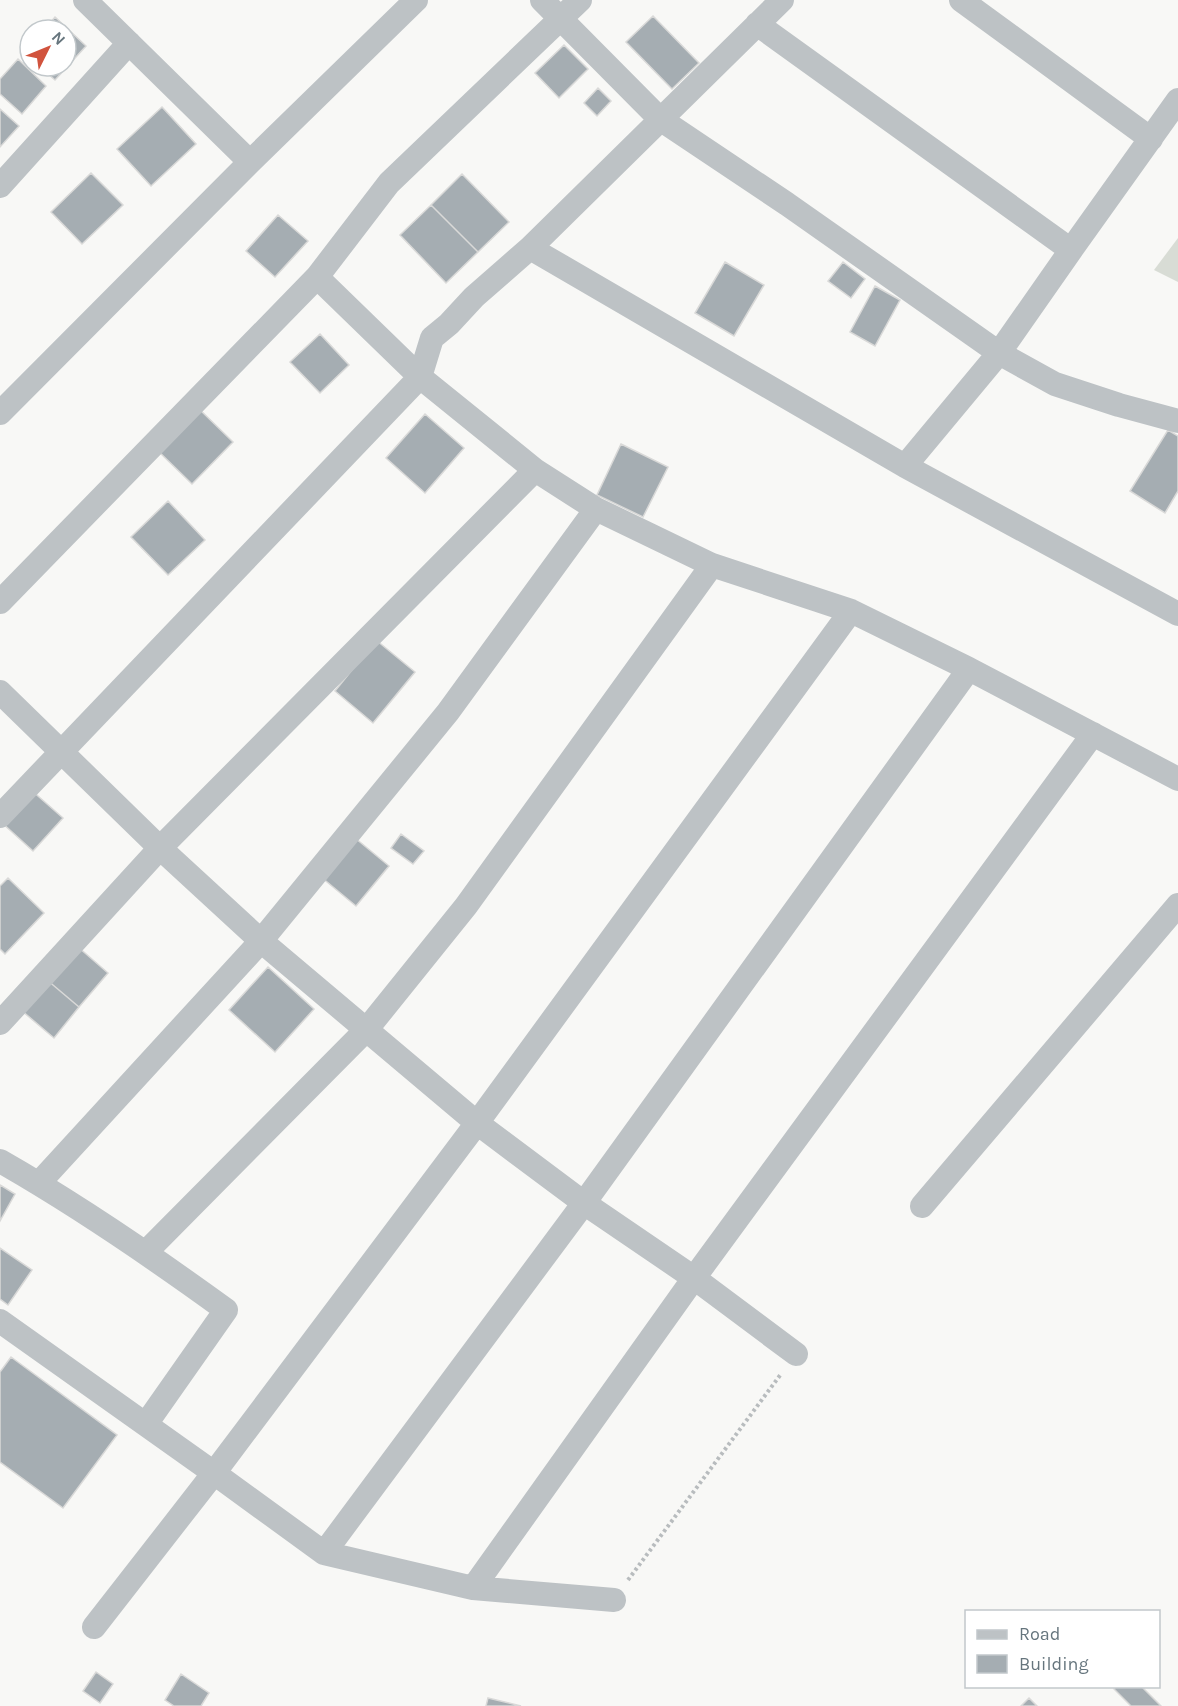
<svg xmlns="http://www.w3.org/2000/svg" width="1178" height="1706" font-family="Karla,sans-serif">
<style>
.green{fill:#d8dcd5}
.building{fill:#a5adb2;stroke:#d9d9d8;stroke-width:1.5}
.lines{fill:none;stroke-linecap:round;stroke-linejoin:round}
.path{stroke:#b8bcbe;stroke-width:4;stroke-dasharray:3 3;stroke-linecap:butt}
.street{stroke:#bdc2c5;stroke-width:24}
</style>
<rect width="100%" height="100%" fill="#f8f8f6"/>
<path class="green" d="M1178,238V282L1154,270Z"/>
<path class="building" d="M653,16L699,63L672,89L626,42Z
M55,17L86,46L55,80L39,66H66V30H44Z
M564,45L588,69L559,98L535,73Z
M18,59L46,86L22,114L0,94V79Z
M598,88L611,101L597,116L584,103Z
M162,107L196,144L151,186L117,149Z
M0,109L19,126L0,147Z
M91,173L123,205L82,244L51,212Z
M462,174L509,222L478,252L431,205Z
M431,205L478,252L446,283L400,235Z
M278,215L308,241L275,277L246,251Z
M725,262L764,285L734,336L695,313Z
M843,262L865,279L851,298L828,281Z
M875,286L900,300L875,346L850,332Z
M320,334L349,365L320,393L290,362Z
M195,405L233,442L192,484L154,447Z
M425,414L464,448L425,493L386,458Z
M1168,430L1178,436V491L1165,513L1130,491Z
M621,444L668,467L643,517L597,495Z
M168,501L205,540L168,575L131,537Z
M376,640L415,672L373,723L335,691Z
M22,782L63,818L33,851L0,821Z
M349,833L389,866L356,906L315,872Z
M401,834L424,851L413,864L391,848Z
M8,878L44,913L5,954L0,949V886Z
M70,940L108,973L79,1007L40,974Z
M268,967L314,1009L275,1052L229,1010Z
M40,974L79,1007L54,1038L15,1005Z
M0,1185L15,1194L0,1221Z
M0,1248L32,1270L8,1305L0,1299Z
M11,1357L117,1435L63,1508L0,1462V1372Z
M96,1672L113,1684L100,1703L83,1691Z
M181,1674L209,1693L201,1706H174L165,1700Z
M1116,1686H1141L1161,1706H1131L1114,1689Z
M488,1698L521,1706H486Z
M1029,1698L1037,1706H1021Z"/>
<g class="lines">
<path class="path" d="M628,1580L781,1374"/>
<path class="street" d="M85,0L250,162
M542,0L660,119L787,204L999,353L1055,384L1119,405L1178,421
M961,0L1151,139
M757,24L1071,250
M0,186L129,43
M530,248L905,466L1178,614
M317,277L420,377L535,470L596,509L712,565L851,611L969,669L1178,779
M0,413L250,162L416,0
M905,466L999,353L1071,250L1178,100
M0,602L317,277L389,183L580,0
M0,692L160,848L261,941L477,1123L584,1203L694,1278L796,1354
M0,816L420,377L432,338L449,324L474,297L530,248L782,0
M0,1023L160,848L535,470
M0,1161C79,1206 153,1257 226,1310L146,1424
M39,1183L261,941L448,712L596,509
M922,1206L1178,905
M146,1252L367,1029L466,906L712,565
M0,1321L214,1473L324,1553L473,1588L614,1600
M324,1553L584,1203L969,669
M473,1588L694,1278L1093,734
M94,1627L214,1473L477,1123L851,611"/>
</g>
<rect x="965" y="1610" width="195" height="78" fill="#ffffff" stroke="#c2c8cb" stroke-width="1.5"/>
<rect x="977" y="1630" width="30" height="9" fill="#bdc2c5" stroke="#c2c8cb" stroke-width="1.5"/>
<text x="1019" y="1640" font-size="18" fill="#66757d">Road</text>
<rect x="977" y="1655" width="30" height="18" fill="#a5adb2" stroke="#c2c8cb" stroke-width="1.5"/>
<text x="1019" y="1670" font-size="18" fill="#66757d">Building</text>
<g transform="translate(48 48) rotate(47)"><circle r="28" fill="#ffffff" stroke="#c2c8cb" stroke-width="1.5"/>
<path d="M0-4.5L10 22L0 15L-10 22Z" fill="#d1533d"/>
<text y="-9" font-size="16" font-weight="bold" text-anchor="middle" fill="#66757d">N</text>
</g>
</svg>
